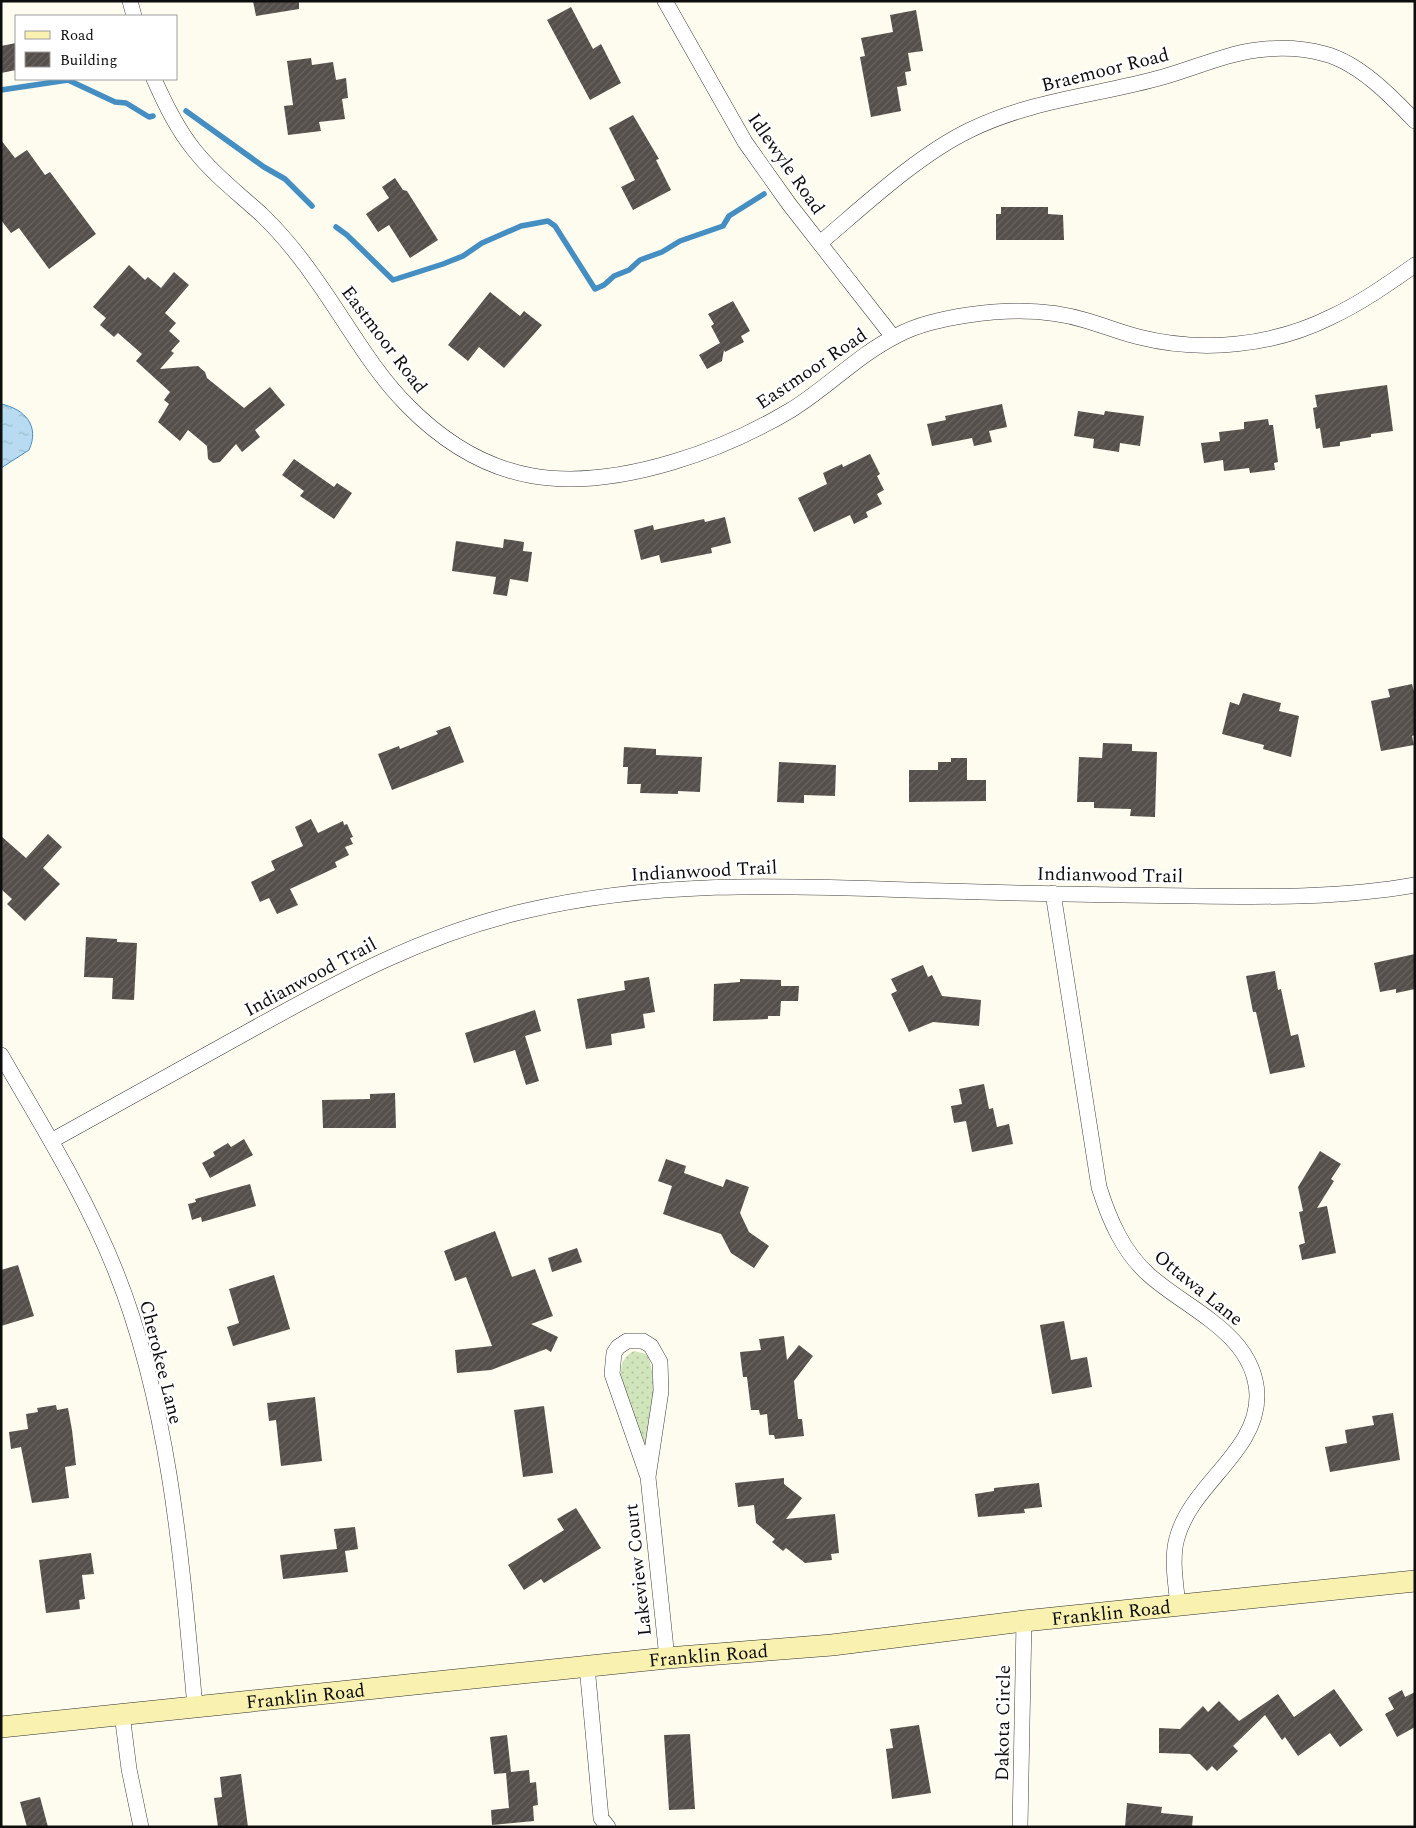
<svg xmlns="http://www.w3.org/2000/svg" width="1416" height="1828" font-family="Spectral,serif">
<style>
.grass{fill:url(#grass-dots)}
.water{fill:url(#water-ripples);stroke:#458ec2}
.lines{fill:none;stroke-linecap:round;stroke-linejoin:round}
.stream{stroke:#458ec2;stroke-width:5.5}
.building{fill:url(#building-hatch)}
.street-casing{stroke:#404040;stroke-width:16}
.secondary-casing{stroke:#2f2f2f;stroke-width:22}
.street{stroke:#fff;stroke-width:15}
.secondary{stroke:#f8f1af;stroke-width:21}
.labels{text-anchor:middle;stroke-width:5;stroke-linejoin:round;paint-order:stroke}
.street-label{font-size:19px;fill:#0d0d0d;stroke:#fff}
</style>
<defs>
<pattern id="grass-dots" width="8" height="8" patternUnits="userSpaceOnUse" patternTransform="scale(1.25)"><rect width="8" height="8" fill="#d1e5bb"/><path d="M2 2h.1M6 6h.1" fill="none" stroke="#b2c3a0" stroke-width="1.8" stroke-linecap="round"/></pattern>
<pattern id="water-ripples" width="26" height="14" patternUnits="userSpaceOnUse" patternTransform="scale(1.25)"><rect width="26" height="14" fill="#b8dbf1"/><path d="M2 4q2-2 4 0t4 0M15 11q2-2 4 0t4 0" fill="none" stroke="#9dbbcd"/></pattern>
<pattern id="building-hatch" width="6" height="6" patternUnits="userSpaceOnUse" patternTransform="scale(1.25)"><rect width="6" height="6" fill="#554f4b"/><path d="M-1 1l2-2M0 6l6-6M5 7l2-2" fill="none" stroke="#686460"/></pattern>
</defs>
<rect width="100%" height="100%" fill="#fefbef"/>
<path class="grass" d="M634,1351L646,1354C658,1369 654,1429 645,1444C638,1436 619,1381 621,1370C622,1361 626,1355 634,1351Z"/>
<path class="water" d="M1,404C25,409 40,426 29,450L1,468Z"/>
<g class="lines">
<path class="stream" d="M1,90L68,80L115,102L126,103L149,117L153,116
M186,111L264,167L285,179L312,206
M336,227L347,235L393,280L443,264L463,256L482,243L521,226L548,221L555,226L595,289L604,285L614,276L629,270L640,260L662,252L680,241L723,226L729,216L764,194"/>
</g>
<path class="building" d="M253,1H299V9L256,16Z
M571,7L593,49L601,44L621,83L590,100L547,20Z
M916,10L923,51L908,53L911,71L905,72L907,85L897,87L901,111L871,117L860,57L865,56L861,38L893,32L890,15Z
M16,43V70L1,73V46Z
M311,58L312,65L333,62L336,80L346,78L348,98L342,99L345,119L319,122L321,131L288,135L284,106L293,105L287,61Z
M633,115L659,159L656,160L671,190L633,210L621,187L635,180L609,128Z
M1,140L15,158L27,150L45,175L50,172L96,234L49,269L19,228L11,233L1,220Z
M395,178L403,190L407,191L438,240L410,258L389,225L378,232L366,214L389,198L382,187Z
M1001,207H1048V214L1063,215L1064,240H996V214H1001Z
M129,265L145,280L148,277L161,288L174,272L189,285L165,313L176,323L169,331L180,341L171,351L174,353L160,369L198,366L205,372L207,378L244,408L270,387L285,405L255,430L260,437L242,452L236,444L220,462L213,463L208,459L207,446L188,430L180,441L158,422L169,404L164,400L170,392L136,361L142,354L118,333L114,337L100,325L106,318L93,307Z
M490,292L520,316L524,311L542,325L504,368L479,347L468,361L448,345Z
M733,301L750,331L741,336L744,342L725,352L724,350L722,361L707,369L699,355L720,343L711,326L714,324L708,314Z
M1387,385L1393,431L1371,434V437L1340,442V446L1323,448L1320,428L1316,429L1313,408L1317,407L1315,395Z
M1002,404L1007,427L989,431L992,442L974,446L972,438L932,446L927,424L946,420L945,416Z
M1078,411L1104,415L1105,411L1144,416L1140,446L1120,443L1119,452L1093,448L1094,439L1074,436Z
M1268,419L1269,425H1273L1278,462L1274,463L1275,470L1250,473L1249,468L1224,471L1223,460L1204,463L1201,443L1220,441L1219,432L1244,429V422Z
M870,454L880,474L877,476L884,490L877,494L882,504L866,512L868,517L854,524L850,515L814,532L798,498L827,484L823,473L842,464L843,467Z
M294,459L334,487L337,483L352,493L334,519L300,496L304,491L282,475Z
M725,517L731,543L711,548L712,553L661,563L659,555L641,560L634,530L653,525L654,530L704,519L705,522Z
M504,539L524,542L523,551L532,552L528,582L510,579L507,596L493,594L496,577L452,571L456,541L503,548Z
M1412,684L1415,695V735L1412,736L1414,745L1381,751L1371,701L1390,697L1388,689Z
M1243,693L1281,703L1279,711L1299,716L1291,757L1263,749L1264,745L1222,734L1230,702L1239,705Z
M450,726L464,762L392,790L378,754L399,746L400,749L438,734L436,731Z
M1103,743L1132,744V751L1157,752L1155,817L1130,816L1131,809L1094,808V802H1077L1079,757L1102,758Z
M624,747L656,749V755L702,757L700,792L678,791V794L640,793L641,784H627L628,767H623Z
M951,758H967V780H986V801L909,802V770H938V762H951Z
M779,762L836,765L835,796L804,795V803L777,802Z
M311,819L318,833L343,821L344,825L347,824L353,837L350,838L353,844L345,847L349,855L335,862L337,867L290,889L298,905L277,914L269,898L260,902L251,882L275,870L271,861L303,846L295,827Z
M48,834L62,847L43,868L60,884L25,921L7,904L12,899L1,889V836L26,858Z
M86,937L117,939V942L137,943L134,1000L112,999L113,978L84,977Z
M1415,954V989L1396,993V989L1380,992L1374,963Z
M923,965L928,977L932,975L942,996L981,1000L979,1026L933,1022L909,1032L891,994L897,991L891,979Z
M1275,971L1278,990L1281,989L1291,1036L1298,1034L1305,1067L1270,1074L1256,1012H1253L1246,976Z
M649,977L655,1012L643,1014L645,1028L611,1034L612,1045L586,1049L577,999L625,990L624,981Z
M740,979L781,980V986H799L798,1001H781L780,1016H768V1019L713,1021L714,984L740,982Z
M535,1010L541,1031L525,1036L539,1081L526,1085L515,1050L474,1063L465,1033Z
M984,1084L989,1109L993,1108L997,1127L1009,1124L1013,1144L972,1152L966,1121L954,1123L951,1106L962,1104L959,1089Z
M395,1093L396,1128H323L322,1100L370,1099V1094Z
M244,1139L253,1155L210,1178L202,1163L215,1156L213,1152L228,1143L231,1147Z
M1320,1151L1341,1164L1331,1179L1334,1181L1317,1208L1327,1206L1336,1253L1302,1260L1299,1245L1305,1243L1299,1212L1303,1211L1298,1187Z
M666,1159L686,1166L684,1173L723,1187L726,1179L749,1187L740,1213L749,1232L769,1246L754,1268L731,1253L721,1234L663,1214L672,1186L658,1181Z
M250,1184L256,1206L202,1222L201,1217L192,1220L188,1204L196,1202L195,1199Z
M495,1231L512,1277L535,1269L553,1316L531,1324L558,1337L551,1352L546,1349L491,1370L457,1373L455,1350L492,1346L466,1277L455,1281L444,1251Z
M577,1248L582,1262L552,1272L548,1258Z
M18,1265L34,1316L1,1326V1270Z
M274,1275L290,1329L233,1346L227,1327L239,1323L229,1289Z
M1064,1321L1071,1360L1087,1357L1092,1387L1052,1394L1040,1325Z
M784,1336L787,1360L799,1345L813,1356L794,1381L798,1419H802L804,1436L775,1439L774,1435H769L767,1414L760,1415L759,1410H751L747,1377H743L740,1352L761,1350L759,1339Z
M315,1397L322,1461L281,1466L276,1420L269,1421L267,1403Z
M56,1405L57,1410L68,1408L72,1430L76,1465L65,1467L69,1498L32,1503L21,1447L11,1449L9,1432L28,1429L26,1414L38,1412L37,1408Z
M544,1406L553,1473L523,1477L514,1410Z
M1393,1413L1400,1460L1330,1472L1325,1447L1347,1443L1345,1430L1374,1425L1372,1416Z
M784,1478V1484L802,1498L786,1519L835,1514L839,1553L831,1554L832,1560L805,1563L786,1548L783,1551L772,1542L775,1539L756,1523L754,1505L738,1507L735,1483Z
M1039,1483L1042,1507L1024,1509L1025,1513L978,1517L975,1494L994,1491V1488Z
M576,1508L601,1548L544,1583L541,1579L524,1590L508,1565L564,1530L557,1519Z
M355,1527L358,1549L345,1551L348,1572L283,1579L280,1555L337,1549L334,1529Z
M91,1553L94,1574L82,1575L85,1599L79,1600L80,1609L46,1613L39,1560Z
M1334,1689L1363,1730L1340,1747L1330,1733L1298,1756L1285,1737L1282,1740L1265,1715L1233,1746L1238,1751L1217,1771L1212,1766L1207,1771L1190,1754L1159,1753V1728L1180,1729L1203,1706L1208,1712L1219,1701L1239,1721L1278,1694L1294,1717Z
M1402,1690L1405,1697L1415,1692V1727L1397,1737L1385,1714L1394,1709L1388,1698Z
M919,1725L931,1793L892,1799L886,1749L893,1748L890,1729Z
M690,1734L695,1809L669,1810L664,1735Z
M507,1735L511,1772L529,1770L530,1783L536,1782L538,1805L533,1806L534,1821L492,1825L491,1810L509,1808L506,1773L494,1774L490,1737Z
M241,1774L248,1827H218L214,1798L222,1797L220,1777Z
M40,1797L48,1827H27L20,1802Z
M1127,1803L1162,1807L1161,1813L1193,1816L1192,1827H1125Z"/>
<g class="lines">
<g class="street-casing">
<path id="street" d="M130,1L134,16
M665,1L745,142L789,204L893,337
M154,79C165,104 177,129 195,151C214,175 238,193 261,214C283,235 302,259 319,284C348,325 372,370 408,406C487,486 569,493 673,462C714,450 754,432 791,410C827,388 858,355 896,336C918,324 943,319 968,315C1008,309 1050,309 1088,321C1105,326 1122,333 1139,337C1202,353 1273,346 1331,317C1361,303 1388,284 1415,265
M820,243C865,205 918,155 970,130C1031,100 1099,95 1163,77C1195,68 1225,54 1257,50C1280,47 1303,48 1325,54C1359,63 1391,96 1415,121
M1053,893L1099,1187C1109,1219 1123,1252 1149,1275C1188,1310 1255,1334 1257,1395C1258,1452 1192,1483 1177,1538C1171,1559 1176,1584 1178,1606
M1,1055C42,1126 86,1196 116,1272C170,1407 182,1563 195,1707
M51,1141C118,1104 184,1067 251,1030C341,980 423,935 525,911C652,881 779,885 909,890C1004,893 1099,895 1194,896C1268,897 1342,898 1415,885
M648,1477L612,1374L614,1353L618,1347L627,1341H643L651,1346L660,1362L661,1391L648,1477L667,1658
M587,1666L601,1818L608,1827
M122,1714L129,1769L141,1827
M1020,1827L1024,1621"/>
</g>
<g class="secondary-casing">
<g id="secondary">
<path id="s1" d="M1,1727L667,1658L832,1645L1024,1621L1415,1581"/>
</g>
</g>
<use href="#street" class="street"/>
<use href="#secondary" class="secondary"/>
</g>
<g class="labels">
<g class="street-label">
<text transform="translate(1105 69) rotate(-14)" y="7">Braemoor Road</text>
<text transform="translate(787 163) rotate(55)" y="7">Idlewyle Road</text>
<text transform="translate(385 339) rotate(53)" y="7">Eastmoor Road</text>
<text transform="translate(811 368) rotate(-34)" y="7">Eastmoor Road</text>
<text transform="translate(704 870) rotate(-3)" y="7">Indianwood Trail</text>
<text transform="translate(1110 874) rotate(1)" y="7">Indianwood Trail</text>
<text transform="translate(310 976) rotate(-28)" y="7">Indianwood Trail</text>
<text transform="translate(1199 1287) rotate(39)" y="7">Ottawa Lane</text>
<text transform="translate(162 1362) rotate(76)" y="7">Cherokee Lane</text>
<text transform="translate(637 1570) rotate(-96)" y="7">Lakeview Court</text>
<text dy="7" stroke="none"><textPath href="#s1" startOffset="1116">Franklin Road</textPath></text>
<text dy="7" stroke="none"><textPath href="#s1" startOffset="711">Franklin Road</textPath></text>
<text dy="7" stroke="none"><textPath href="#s1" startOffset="306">Franklin Road</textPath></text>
<text transform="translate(1002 1723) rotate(-89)" y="7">Dakota Circle</text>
</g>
</g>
<rect width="1416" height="1828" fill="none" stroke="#0d0d0d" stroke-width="5"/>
<rect x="15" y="15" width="162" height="65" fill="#ffffff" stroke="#9e9e9e"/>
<rect x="25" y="31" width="25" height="8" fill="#f8f1af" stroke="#9e9e9e"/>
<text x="60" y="40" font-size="15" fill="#0d0d0d">Road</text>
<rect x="25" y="52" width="25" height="15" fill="url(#building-hatch)" stroke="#9e9e9e"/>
<text x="60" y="65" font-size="15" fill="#0d0d0d">Building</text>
</svg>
